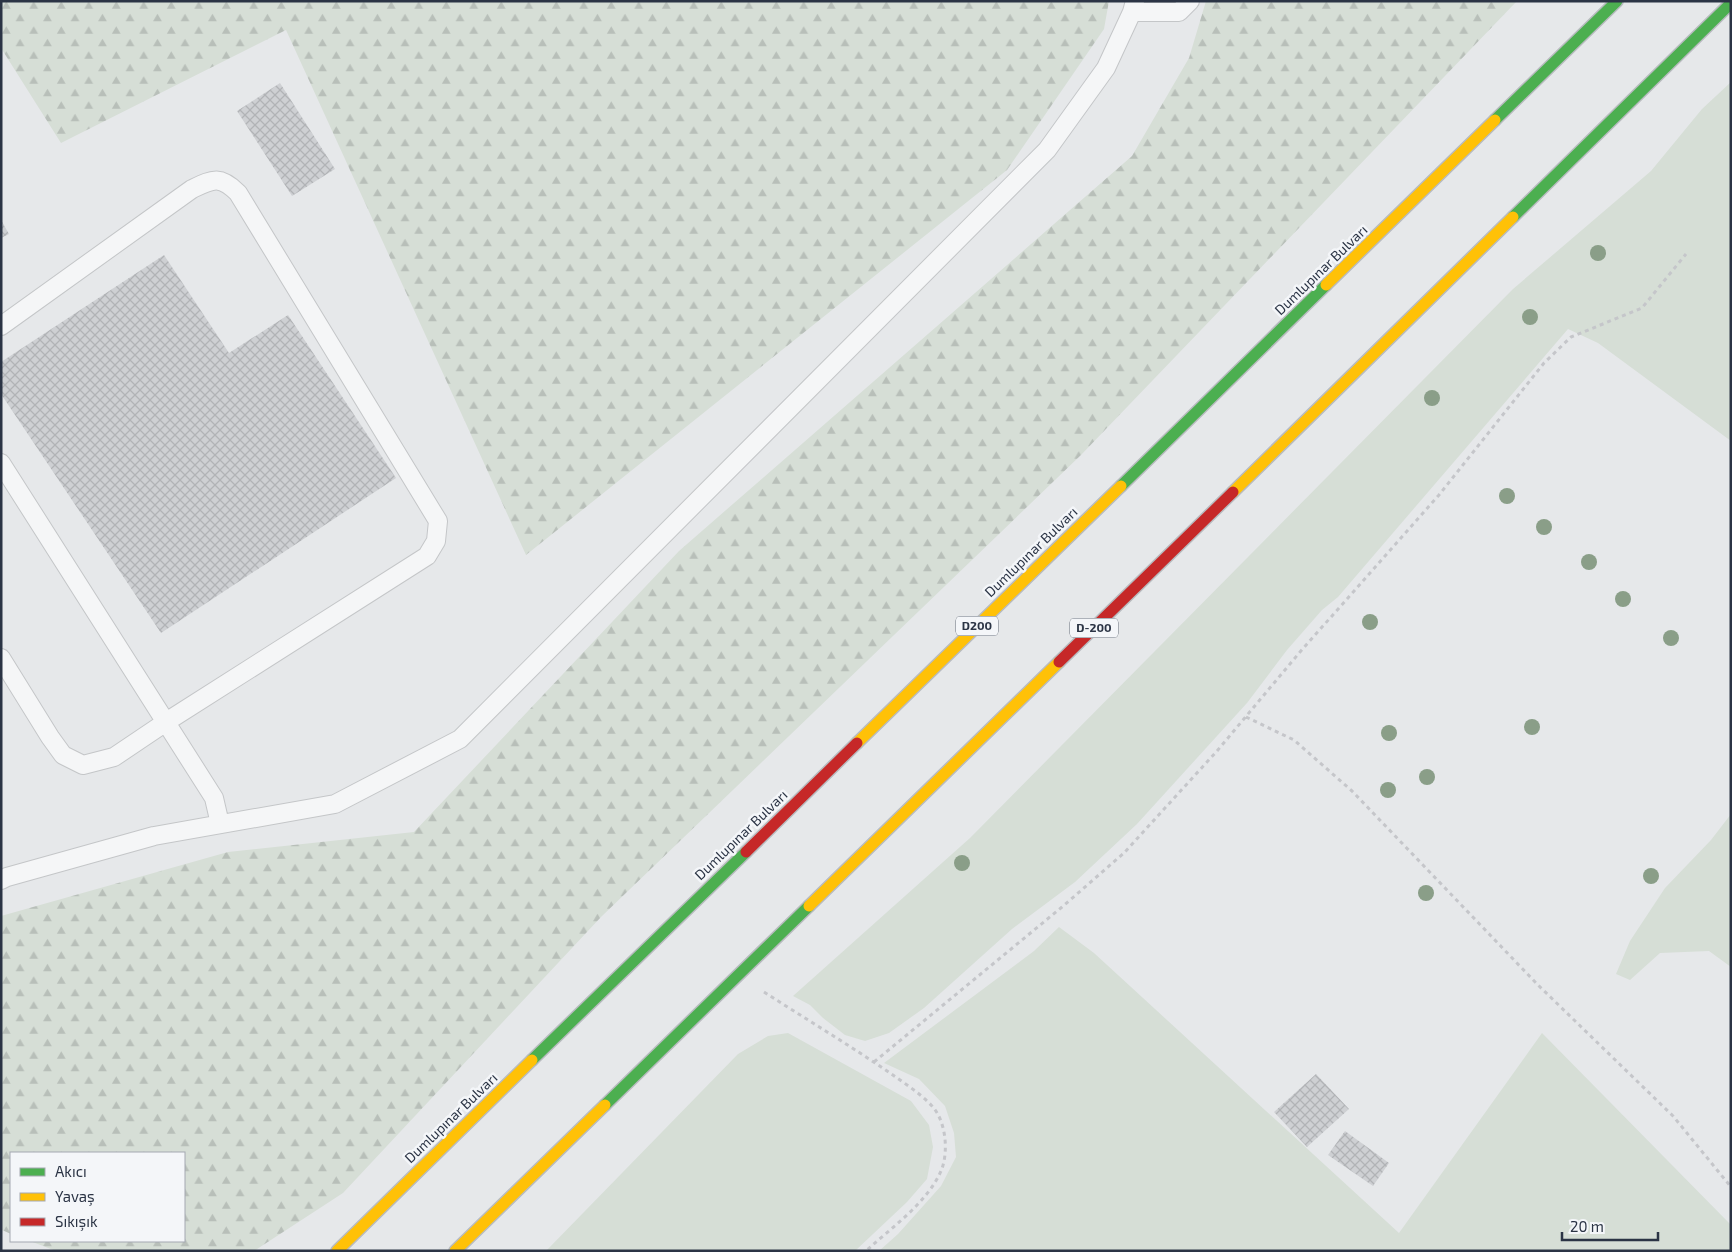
<svg xmlns="http://www.w3.org/2000/svg" width="1732" height="1252" font-family="'Exo 2',sans-serif">
<style>
.grass{fill:#d6ded6}
.forest{fill:url(#forest-firs)}
.building{fill:url(#building-cross-hatch)}
.lines{fill:none;stroke-linecap:round;stroke-linejoin:round}
.lane-casing{stroke:#c4c6c8;stroke-width:20}
.fast-casing{stroke:#b8bbbf;stroke-width:14}
.slow-casing{stroke:#b8bbbf;stroke-width:14}
.jam-casing{stroke:#b8bbbf;stroke-width:14}
.path{stroke:#c5c6ca;stroke-width:3;stroke-dasharray:4 4;stroke-linecap:butt}
.lane{stroke:#f5f6f7;stroke-width:18}
.fast{stroke:#4caf50;stroke-width:11}
.slow{stroke:#ffc107;stroke-width:11}
.jam{stroke:#c62828;stroke-width:11}
.tree{fill:#8a9e88}
.labels{text-anchor:middle;stroke-width:5;stroke-linejoin:round;paint-order:stroke}
.shield{fill:#f4f6f9;stroke:#676e7b;stroke-width:1}
.shield-label{font-size:12px;font-weight:bold;fill:#2b3445}
.street-label{font-size:14px;fill:#2b3445;stroke:#f4f6f9}
</style>
<defs>
<pattern id="forest-firs" width="22" height="20" patternUnits="userSpaceOnUse" patternTransform="scale(1.25)"><rect width="22" height="20" fill="#d6ded6"/><path d="M5 1l3.5 6h-7zM16 11l3.5 6h-7z" fill="#b8bfb9"/></pattern>
<pattern id="building-cross-hatch" width="8" height="8" patternUnits="userSpaceOnUse" patternTransform="scale(1.25)"><rect width="8" height="8" fill="#ced0d3"/><path d="M0 0l8 8M0 8l8-8" fill="none" stroke="#b1b3b6"/></pattern>
</defs>
<rect width="100%" height="100%" fill="#e6e8ea"/>
<path class="grass" d="M1731,82V441L1598,343L1568,329L1338,597L1322,610L1287,650L1247,703L1137,824L1075,882L1012,929L924,1008L889,1033L865,1041L845,1035L823,1018L810,1005L793,996L970,838L1513,289L1651,171L1702,109Z
M1731,814V967L1709,951L1660,953L1630,980L1616,974L1630,941L1665,888L1711,840Z
M1059,927L1094,953L1399,1233L1542,1033L1731,1225V1251H879L898,1234L941,1186L956,1157L954,1133L945,1106L919,1079L884,1063L1034,951Z
M788,1033L911,1101L929,1125L933,1147L927,1179L907,1202L855,1251H546L738,1054L768,1036Z"/>
<path class="forest" d="M1,1H1109L1104,29L1007,170L526,555L286,30L61,143L1,48Z
M1206,1H1517L1081,455L601,917L343,1193L254,1251H56L30,1241H184V1153H11V1234L2,1230L1,916L228,852L414,832L679,551L1132,156L1189,58Z"/>
<path class="building" d="M280,83L335,169L292,196L237,111Z
M1,220L9,234L1,238Z
M164,255L229,353L288,315L396,478L161,633L1,394V362Z
M1316,1074L1349,1109L1307,1147L1274,1112Z
M1345,1131L1389,1163L1373,1186L1328,1155Z"/>
<g class="lines">
<g class="lane-casing">
<path id="lane" d="M1132,12H1179L1190,1
M1,326L192,189C213,179 220,175 238,193L438,521L436,541L427,556L166,722L114,757L83,765L63,755L50,737L1,658
M1,463L214,798L220,824
M1,880L7,877L154,836L335,804L460,739L1047,150L1106,68L1132,12L1135,1"/>
</g>
<g class="fast-casing">
<path id="fast" d="M1495,120L1617,1
M1513,217L1731,3
M1121,486L1326,285
M532,1060L746,852
M605,1105L809,906"/>
</g>
<g class="slow-casing">
<path id="slow" d="M1326,285L1495,120
M1233,492L1513,217
M857,743L1121,486
M809,906L1059,662
M337,1251L532,1060
M455,1251L605,1105"/>
</g>
<g class="jam-casing">
<path id="jam" d="M1059,662L1233,492
M746,852L857,743"/>
</g>
<path class="path" d="M1246,717L1294,740L1352,791L1538,985L1673,1116L1731,1187
M764,992C806,1019 849,1045 890,1073C904,1083 920,1093 932,1106C946,1121 949,1152 941,1171C927,1203 892,1227 866,1251
M874,1062L1062,907L1124,853L1217,751L1300,652L1439,495L1544,363L1571,337L1642,308L1686,254"/>
<use href="#lane" class="lane"/>
<use href="#fast" class="fast"/>
<use href="#slow" class="slow"/>
<use href="#jam" class="jam"/>
</g>
<g class="tree">
<circle cx="1598" cy="253" r="8"/>
<circle cx="1530" cy="317" r="8"/>
<circle cx="1432" cy="398" r="8"/>
<circle cx="1507" cy="496" r="8"/>
<circle cx="1544" cy="527" r="8"/>
<circle cx="1589" cy="562" r="8"/>
<circle cx="1623" cy="599" r="8"/>
<circle cx="1370" cy="622" r="8"/>
<circle cx="1671" cy="638" r="8"/>
<circle cx="1532" cy="727" r="8"/>
<circle cx="1389" cy="733" r="8"/>
<circle cx="1427" cy="777" r="8"/>
<circle cx="1388" cy="790" r="8"/>
<circle cx="962" cy="863" r="8"/>
<circle cx="1651" cy="876" r="8"/>
<circle cx="1426" cy="893" r="8"/>
</g>
<g class="labels">
<g class="shield">
<rect x="956" y="616.5" width="42" height="19" rx="4"/>
<rect x="1070" y="618.5" width="48" height="19" rx="4"/>
</g>
<g class="shield-label">
<text x="977" y="630">D200</text>
<text x="1094" y="632">D-200</text>
</g>
<g class="street-label">
<text transform="translate(1321 270) rotate(-44)" y="5">Dumlupınar Bulvarı</text>
<text transform="translate(1031 552) rotate(-44)" y="5">Dumlupınar Bulvarı</text>
<text transform="translate(741 835) rotate(-44)" y="5">Dumlupınar Bulvarı</text>
<text transform="translate(451 1118) rotate(-44)" y="5">Dumlupınar Bulvarı</text>
</g>
</g>
<rect width="1732" height="1252" fill="none" stroke="#2b3445" stroke-width="5"/>
<rect x="10" y="1152" width="175" height="90" fill="#f4f6f9" stroke="#a4a8b1"/>
<rect x="20" y="1168" width="25" height="8" fill="#4caf50" stroke="#a4a8b1"/>
<text x="55" y="1177" font-size="15" fill="#2b3445">Akıcı</text>
<rect x="20" y="1193" width="25" height="8" fill="#ffc107" stroke="#a4a8b1"/>
<text x="55" y="1202" font-size="15" fill="#2b3445">Yavaş</text>
<rect x="20" y="1218" width="25" height="8" fill="#c62828" stroke="#a4a8b1"/>
<text x="55" y="1227" font-size="15" fill="#2b3445">Sıkışık</text>
<path d="M1562 1232v8h96v-8" fill="none" stroke="#2b3445" stroke-width="2.5"/>
<text x="1570" y="1232" font-size="15" fill="#2b3445" stroke="#f4f6f9" stroke-width="4" paint-order="stroke">20 m</text>
</svg>
